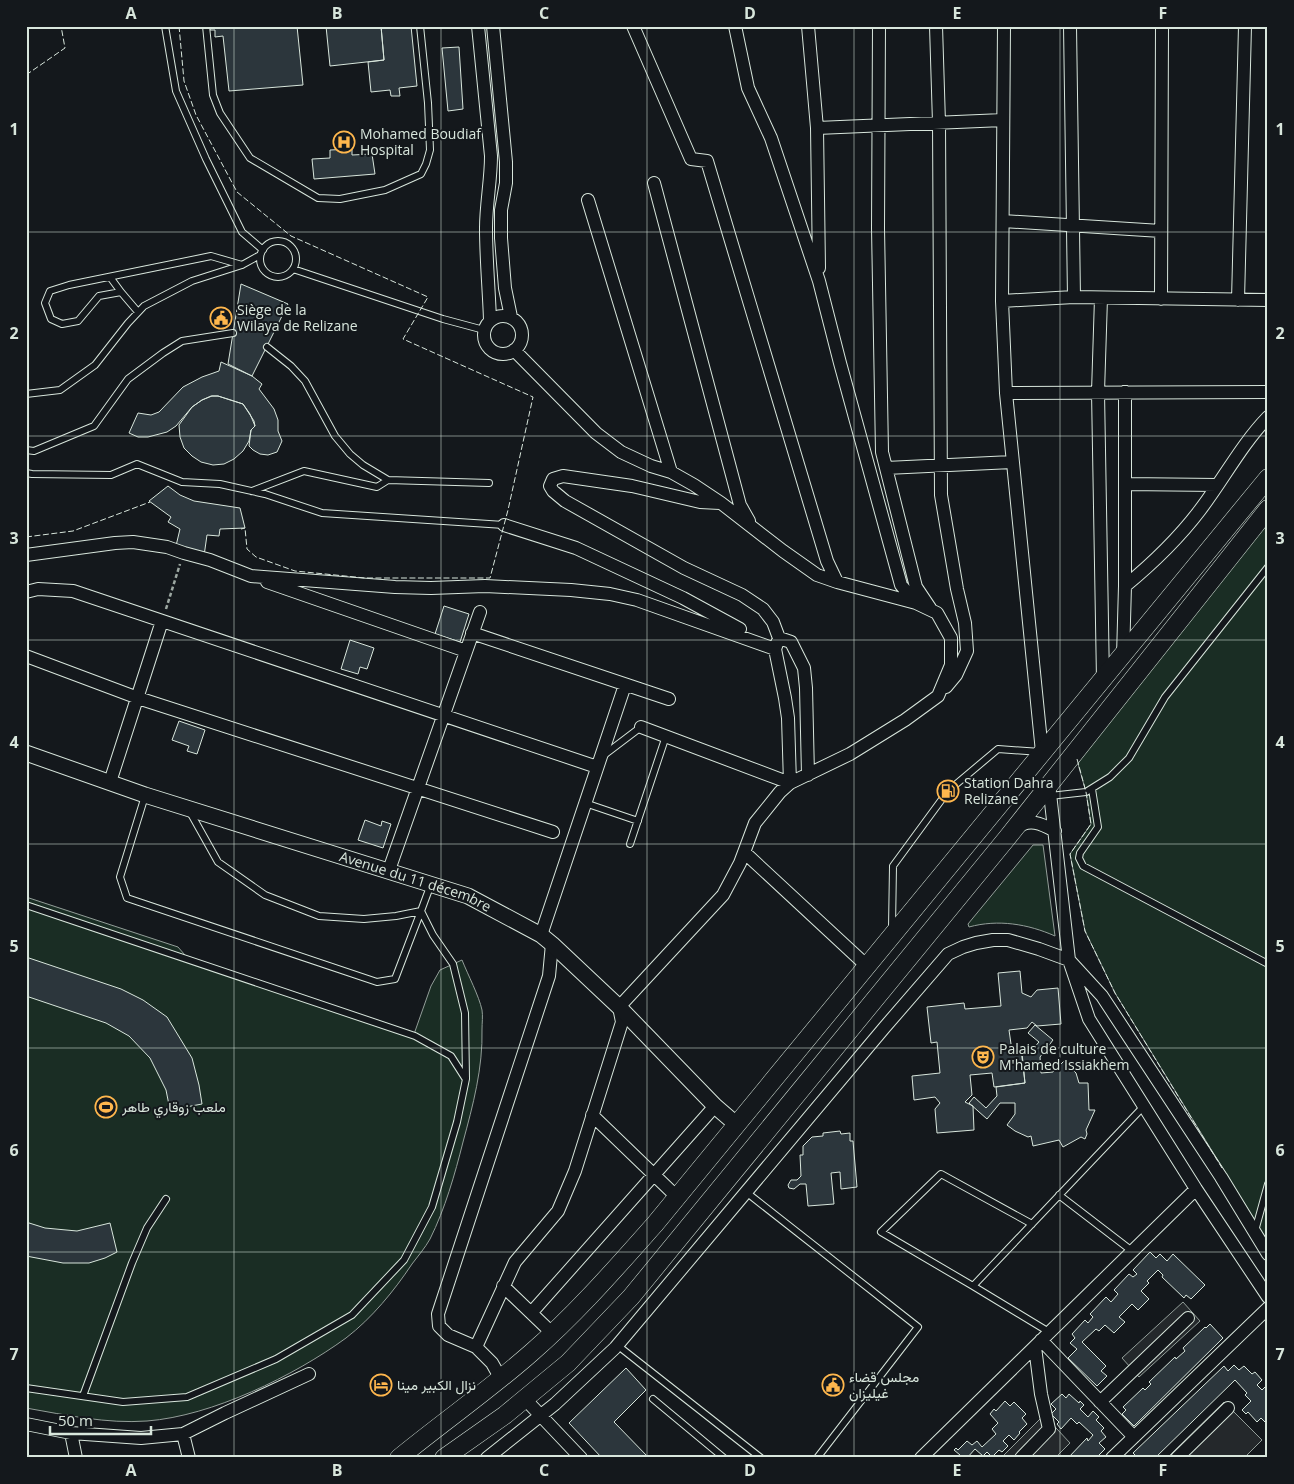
<svg xmlns="http://www.w3.org/2000/svg" width="1294" height="1484" font-family="'Open Sans',Vazirmatn,sans-serif">
<style>
.green{fill:#1a2d24;stroke:#939e99}
.parking{fill:#24282b;stroke:#939e99}
.building{fill:#2c363c;stroke:#d8e6dc}
.lines{fill:none;stroke-linecap:round;stroke-linejoin:round}
.service-casing{stroke:#d8e6dc;stroke-width:8}
.minor-casing{stroke:#d8e6dc;stroke-width:14}
.tertiary-casing{stroke:#d8e6dc;stroke-width:17}
.secondary-casing{stroke:#d8e6dc;stroke-width:19}
.path{stroke:#9da8a2;stroke-width:2.5;stroke-dasharray:4 2.5;stroke-linecap:butt}
.service{stroke:#14181c;stroke-width:6}
.minor{stroke:#14181c;stroke-width:12}
.tertiary{stroke:#14181c;stroke-width:15}
.secondary{stroke:#14181c;stroke-width:18}
.fence{stroke:#d8e6dc;stroke-width:1;stroke-dasharray:6 2.5;stroke-linecap:butt}
.grid{fill:none;stroke:#d8e6dc;stroke-width:1;stroke-opacity:0.55}
.labels{text-anchor:middle;stroke-width:4;stroke-linejoin:round;paint-order:stroke}
.poi-label{font-size:14px;fill:#d8e6dc;stroke:#14181c;text-anchor:start}
.street-label{font-size:14px;fill:#d8e6dc;stroke:#14181c}
.neatline{fill:none;stroke:#d8e6dc;stroke-width:2}
.grid-label{font-size:16px;text-anchor:middle;font-weight:bold;fill:#d8e6dc}
</style>
<rect width="100%" height="100%" fill="#14181c"/>
<path class="green" d="M1268,522V1242L1115,993L1085,931L1070,854L1091,824L1086,792L1076,757Z
M1033,845H1043L1055,936C1028,924 998,919 969,927L968,924Z
M26,897L178,947L191,962L413,1037L431,986L440,970L462,960C468,975 479,996 482,1010C483,1016 482,1023 482,1029C483,1068 473,1105 463,1142C455,1174 445,1209 430,1239C425,1248 418,1256 412,1264C394,1291 372,1318 346,1338C294,1376 212,1416 147,1421C107,1424 66,1415 26,1408Z"/>
<path class="parking" d="M1183,1302L1200,1321L1139,1377L1122,1358Z
M1224,1402L1262,1440L1244,1458L1168,1457Z
M1044,1415L1070,1443L1055,1458H1001Z"/>
<path class="building" d="M210,26H297L303,85L229,91L223,36L215,37V30H210Z
M326,26H381L384,60L330,66Z
M381,26H411L417,86L399,88L400,96H391L390,90L371,92L368,62L384,60Z
M459,47L463,109L448,111L442,48Z
M352,149V155L372,154L375,174L314,179L312,159L330,158V150Z
M241,284L288,304L252,376L228,364Z
M221,362L252,376L262,384L259,389L274,409L278,420V431L282,441L277,452L268,455L260,454L253,450L249,446L251,430L255,426L250,414L243,404L218,396H211L202,400L192,407L176,426L167,432L148,437H138L129,433L138,413L151,415L159,412L183,387L202,377L219,371Z
M212,396H218L243,404L254,421L255,426L251,430L249,441L243,451L234,459L224,464L213,465L201,462L192,456L184,448L180,437L179,425L192,407L202,400Z
M168,486L180,495L194,501L240,508L245,528L220,529L219,536L207,535L204,556L175,550L180,529L168,522L171,517L149,501Z
M444,606L469,614L460,642L435,634Z
M350,640L374,648L367,669L360,667L358,674L341,669Z
M179,721L205,730L197,754L187,751L189,746L172,740Z
M365,820L381,826L382,821L391,824L383,848L358,840Z
M26,957L121,989L143,1000L167,1017L192,1058L199,1085L202,1104L170,1110L166,1090L150,1058L129,1036L106,1023L26,996Z
M1020,971L1022,993L1031,997L1037,990L1058,988L1061,1024L1037,1026L1032,1022L1027,1028L1009,1030L1012,1051L1021,1049L1025,1083L994,1087L992,1073L970,1075L972,1095L965,1102L973,1106L974,1130L937,1133L935,1109L940,1103L935,1097L914,1100L912,1076L940,1073L937,1042L931,1043L927,1007L964,1003L965,1009L1001,1006L998,973Z
M1035,1025L1053,1040L1040,1057L1041,1073L1053,1072L1064,1061L1076,1073L1079,1083H1088L1089,1110H1095L1086,1130L1087,1134L1085,1139L1081,1137L1063,1147L1059,1140L1033,1146L1031,1136L1028,1137L1015,1131L1007,1125L1015,1114V1103H1000L987,1119L969,1103L974,1097L986,1108L997,1096L996,1087L1025,1083L1022,1053L1030,1052L1039,1042L1028,1033Z
M840,1131L841,1134L850,1133V1141H853L857,1187L841,1189L840,1172L831,1173L834,1204L808,1206L806,1184H800L794,1189L789,1188L788,1185L791,1180H797L801,1176L800,1155H803V1146L812,1137L823,1136V1133Z
M26,1222L45,1228L77,1231L110,1223L117,1252L105,1258L89,1263H63L26,1256Z
M1150,1252L1156,1258L1160,1254L1167,1261L1173,1254L1205,1285L1191,1299L1186,1295L1184,1298L1162,1277L1163,1275L1158,1270L1147,1281L1149,1283L1141,1291L1149,1299L1138,1310L1132,1304L1119,1317L1125,1322L1114,1333L1105,1325L1099,1331L1096,1329L1082,1342L1106,1366L1101,1371L1107,1376L1097,1386L1068,1358L1077,1349L1070,1343L1075,1338L1072,1334L1085,1320L1088,1323L1093,1317L1090,1314L1106,1297L1111,1302L1118,1294L1114,1290L1129,1274L1133,1277L1137,1274L1133,1270Z
M1210,1324L1223,1338L1134,1426L1122,1414L1126,1410L1123,1407L1143,1388L1145,1390L1151,1384L1149,1382L1175,1357L1176,1359L1185,1351L1183,1348L1205,1327L1206,1328Z
M1234,1365L1239,1370L1244,1366L1252,1374L1255,1372L1262,1380L1257,1385L1262,1390L1268,1384V1421L1266,1423L1261,1418L1257,1422L1248,1412L1246,1414L1242,1410L1251,1401L1245,1395L1247,1393L1235,1380L1155,1458H1138L1133,1453L1224,1366L1228,1371Z
M626,1368L646,1390L614,1422L649,1458H602L569,1423Z
M1062,1394L1066,1398L1069,1394L1079,1403L1080,1401L1084,1405L1080,1409L1088,1417L1093,1411L1099,1417L1096,1420L1104,1428L1101,1431L1106,1437L1099,1443L1105,1449L1096,1458H1068L1087,1438L1088,1441L1093,1435L1079,1422L1077,1424L1071,1418L1061,1429L1057,1424L1059,1422L1051,1414L1056,1409L1051,1404Z
M1005,1401L1010,1406L1014,1402L1026,1414L1022,1418L1027,1424L1019,1432L1020,1433L1014,1440L1009,1435L1003,1441L1008,1446L1002,1452L999,1450L992,1457L987,1452L983,1456L975,1449L967,1458H957L960,1455L954,1450L956,1448L958,1450L967,1441L972,1445L977,1441L982,1447L996,1434L992,1429L998,1423L990,1414L994,1409L996,1411Z"/>
<g class="lines">
<g class="service-casing">
<path id="service" d="M165,26L176,91L206,159L242,232L263,250
M206,26L213,95L220,113L250,158L318,198L340,199L385,190L421,174L426,164L430,150L428,103L420,26
M260 259a18 18 0 1 1 36 0a18 18 0 1 1-36 0Z
M293,269L443,319L484,330
M110,277L121,292
M138,312L121,292L99,296L78,321L62,324L51,319L45,303L50,291L69,285L211,256L242,265
M267,347L291,366L305,381L335,436L350,454L363,465L388,480L489,483
M26,394L60,390L95,365L128,323L144,306L192,281L242,265L260,255
M26,450L34,451L94,426L128,379L163,353L182,341L233,333
M26,473L32,474L111,475L137,464L182,482L220,484L265,494L322,513L504,525
M252,491L304,471L377,487L388,480
M604,755L641,727
M1092,789L1098,827L1080,853L1079,858L1083,866L1268,964
M145,796L120,877L127,898L377,982L395,979L421,911
M1050,796L1086,792L1110,777L1129,758L1165,697L1268,567
M585,803L638,821
M190,812L218,862L265,895L319,916L364,919L396,916L421,911
M630,844L666,736
M26,905L415,1036L451,1056L465,1078
M892,928L893,866L948,791L998,749L1041,752
M746,1192L918,1327L817,1458
M1059,1195L1132,1251
M1032,1224L941,1174L881,1232L973,1286L1144,1106
M1255,1231L1268,1184
M973,1286L1049,1332
M617,1345L761,1458
M26,1388L123,1402L187,1397L276,1359L352,1315L404,1260L432,1207L457,1122L466,1079L465,1013L453,964L433,935L421,911L431,884
M83,1396L132,1263L147,1228L166,1199
M653,1399L724,1458"/>
</g>
<g class="minor-casing">
<path id="minor" d="M478,26L491,156C491,180 486,204 486,228C486,259 489,290 490,320
M493,26L506,162V183L501,210V238L505,288L511,317
M633,26L691,159L707,161L827,561L837,582
M735,26L748,88L771,138L819,281L840,363L901,585L916,603
M808,26L817,128L819,268
M879,26L878,228L882,452L916,587L930,608
M936,26L939,123L941,495L957,589L965,623L967,651L956,675L946,687
M1004,26L1002,301L1006,393L1042,752
M1070,26L1074,297
M817,128L1003,120
M654,183L740,505L749,521
M588,200L671,472
M1003,221L1161,231
M1101,298L1098,392L1103,680
M1161,299L1162,26
M1238,300L1245,26
M1002,301L1074,297L1268,300
M484 335a19 19 0 1 1 38 0a19 19 0 1 1-38 0Z
M1006,393L1268,392
M886,468L1012,462
M1125,484L1217,485
M720,503L700,502L632,486L563,476L553,479L550,486L553,491L565,501L684,568L742,595L763,609L773,622L779,638
M504,525L576,548L683,598L740,629
M26,555L115,543L133,542L167,547L184,553L210,560L251,576L395,587L431,588L485,586L571,590L610,594L637,600L775,649
M267,582L466,651
M1125,586C1153,563 1178,539 1200,510C1223,480 1241,445 1268,417
M26,592L38,589L73,591L597,767
M472,633L669,699
M26,656L138,698L553,832
M1123,656L1125,586V392
M641,727L790,783L788,718L785,698L775,649L779,638L791,642L804,668L806,688L808,775
M110,782L162,621
M1016,829C1028,817 1042,824 1055,831
M744,852L867,966
M389,870L480,612
M541,935L625,685
M592,1115L677,1197
M1268,1254L1221,1177L1102,996L1069,960L1089,1019L1196,1189L1268,1297
M503,1286L552,1333
M532,1312L715,1106
M1041,1340L1134,1437
M476,1347L515,1262L558,1211L575,1171L622,1022L619,1007L723,895L740,863L755,823L780,792L790,783L850,754L905,720L938,696L951,665V638L937,613L916,603L837,582L817,575L783,551L721,503L694,485L671,472L651,466L621,452L596,433L514,350
M501,1379L492,1363L476,1347L448,1335L439,1326L438,1314L549,976L552,944
M525,1399L581,1458
M1100,1402L1188,1318
M26,1424L71,1433L141,1438L183,1434L225,1413L309,1374
M71,1433L76,1458
M183,1434L189,1458
M487,1458L555,1404L615,1348L884,1028L948,954L963,947L976,943L993,940H1008L1039,949L1069,960L1049,785
M921,1458L1196,1189
M1021,1458L1049,1429L1041,1394L1035,1347
M1112,1458L1268,1308
M1177,1458L1228,1408"/>
</g>
<g class="tertiary-casing">
<g id="tertiary">
<path id="s1" d="M26,753L145,795L468,896L541,935L552,944L619,1007L715,1106L737,1125"/>
</g>
</g>
<g class="secondary-casing">
<path id="secondary" d="M399,1458C443,1422 489,1390 531,1353C576,1314 615,1269 655,1224L1268,478
M444,1458L505,1415L568,1363L631,1297L1007,838L1268,509"/>
</g>
<path class="path" d="M166,609L180,564"/>
<use href="#service" class="service"/>
<use href="#minor" class="minor"/>
<use href="#tertiary" class="tertiary"/>
<use href="#secondary" class="secondary"/>
<path class="fence" d="M179,26L184,81L196,115L237,192L291,236L428,297L403,339L533,397L508,510L490,578H365L295,571L256,557L247,549L245,528L241,529
M26,75L65,48L61,26
M26,537L73,531L150,502
M1077,759L1086,792L1091,824L1070,854L1085,931L1115,993L1222,1168"/>
</g>
<path class="grid" d="M234,26V1458M441,26V1458M647,26V1458M854,26V1458M1060,26V1458M26,232H1268M26,436H1268M26,640H1268M26,844H1268M26,1048H1268M26,1252H1268"/>
<defs>
<g id="hospital-ring" transform="scale(1.125)"><circle r="9.5" fill="#14181c" stroke="#ffb74d" stroke-width="1.5"/><path d="M-5-5h3v3.5h4V-5h3V5h-3V1.5h-4V5h-3Z" fill="#ffb74d"/></g>
<g id="civic-ring" transform="scale(1.125)"><circle r="9.5" fill="#14181c" stroke="#ffb74d" stroke-width="1.5"/><path d="M-.6-6.5H3V-4.5H.6V-3L4-1V1h2V6H-6V1h2V-1L-.6-3ZM-1.2 2.5V6h2.4V2.5Z" fill="#ffb74d"/></g>
<g id="fuel-ring" transform="scale(1.125)"><circle r="9.5" fill="#14181c" stroke="#ffb74d" stroke-width="1.5"/><path d="M-5.5-6h7V0h2V4h1.3V-2.5L3-4.5l.8-.8L6-3V5H2.5V1h-1V6h-7ZM-4.2-4.7v3.2H.2V-4.7Z" fill="#ffb74d"/></g>
<g id="theatre-ring" transform="scale(1.125)"><circle r="9.5" fill="#14181c" stroke="#ffb74d" stroke-width="1.5"/><path d="M-5-5.5Q0-4 5-5.5V0Q5 5 0 6Q-5 5-5 0ZM-3.3-2.5H-1v1.5H-3.3ZM1-2.5H3.3v1.5H1ZM-2.8 1Q0 5.5 2.8 1Z" fill="#ffb74d"/></g>
<g id="stadium-ring" transform="scale(1.125)"><circle r="9.5" fill="#14181c" stroke="#ffb74d" stroke-width="1.5"/><path d="M0-5a6.5 5 0 1 0 0 10a6.5 5 0 1 0 0-10ZM-3.5-1.8h7v3.6h-7Z" fill="#ffb74d"/></g>
<g id="hotel-ring" transform="scale(1.125)"><circle r="9.5" fill="#14181c" stroke="#ffb74d" stroke-width="1.5"/><path d="M-6-4.5h1.5V1H6V5H4.5V3h-9V5H-6ZM-4 0a1.8 1.8 0 1 1 3.6 0ZM.5 0V-2.5h3Q6-2.5 6 0Z" fill="#ffb74d"/></g>
</defs>
<g fill-rule="evenodd">
<use href="#hospital-ring" x="344" y="142"/>
<use href="#civic-ring" x="221" y="318"/>
<use href="#fuel-ring" x="948" y="791"/>
<use href="#theatre-ring" x="983" y="1057"/>
<use href="#stadium-ring" x="106" y="1107"/>
<use href="#hotel-ring" x="381" y="1385"/>
<use href="#civic-ring" x="833" y="1385"/>
</g>
<g class="labels">
<g class="poi-label">
<text x="360" y="139">Mohamed Boudiaf<tspan x="360" dy="16">Hospital</tspan></text>
<text x="237" y="315">Siège de la<tspan x="237" dy="16">Wilaya de Relizane</tspan></text>
<text x="964" y="788">Station Dahra<tspan x="964" dy="16">Relizane</tspan></text>
<text x="999" y="1054">Palais de culture<tspan x="999" dy="16">M'hamed Issiakhem</tspan></text>
<text x="122" y="1112">ملعب زوقاري طاهر</text>
<text x="849" y="1382">مجلس قضاء<tspan x="849" dy="16">غيليزان</tspan></text>
<text x="397" y="1390">نزال الكبير مينا</text>
</g>
<g class="street-label">
<text dy="5" stroke="none"><textPath href="#s1" startOffset="410">Avenue du 11 décembre</textPath></text>
</g>
</g>
<rect width="1294" height="1484" fill="none" stroke="#14181c" stroke-width="55"/>
<path d="M50 1426v8h101v-8" fill="none" stroke="#d8e6dc" stroke-width="2.5"/>
<text x="58" y="1426" font-size="15" fill="#d8e6dc" stroke="#14181c" stroke-width="4" paint-order="stroke">50 m</text>
<rect x="28" y="28" width="1238" height="1428" class="neatline"/>
<g class="grid-label">
<text x="131" y="19">A</text>
<text x="337" y="19">B</text>
<text x="544" y="19">C</text>
<text x="750" y="19">D</text>
<text x="957" y="19">E</text>
<text x="1163" y="19">F</text>
<text x="14" y="135">1</text>
<text x="1280" y="135">1</text>
<text x="14" y="339">2</text>
<text x="1280" y="339">2</text>
<text x="14" y="544">3</text>
<text x="1280" y="544">3</text>
<text x="14" y="748">4</text>
<text x="1280" y="748">4</text>
<text x="14" y="952">5</text>
<text x="1280" y="952">5</text>
<text x="14" y="1156">6</text>
<text x="1280" y="1156">6</text>
<text x="14" y="1360">7</text>
<text x="1280" y="1360">7</text>
<text x="131" y="1476">A</text>
<text x="337" y="1476">B</text>
<text x="544" y="1476">C</text>
<text x="750" y="1476">D</text>
<text x="957" y="1476">E</text>
<text x="1163" y="1476">F</text>
</g>
</svg>
